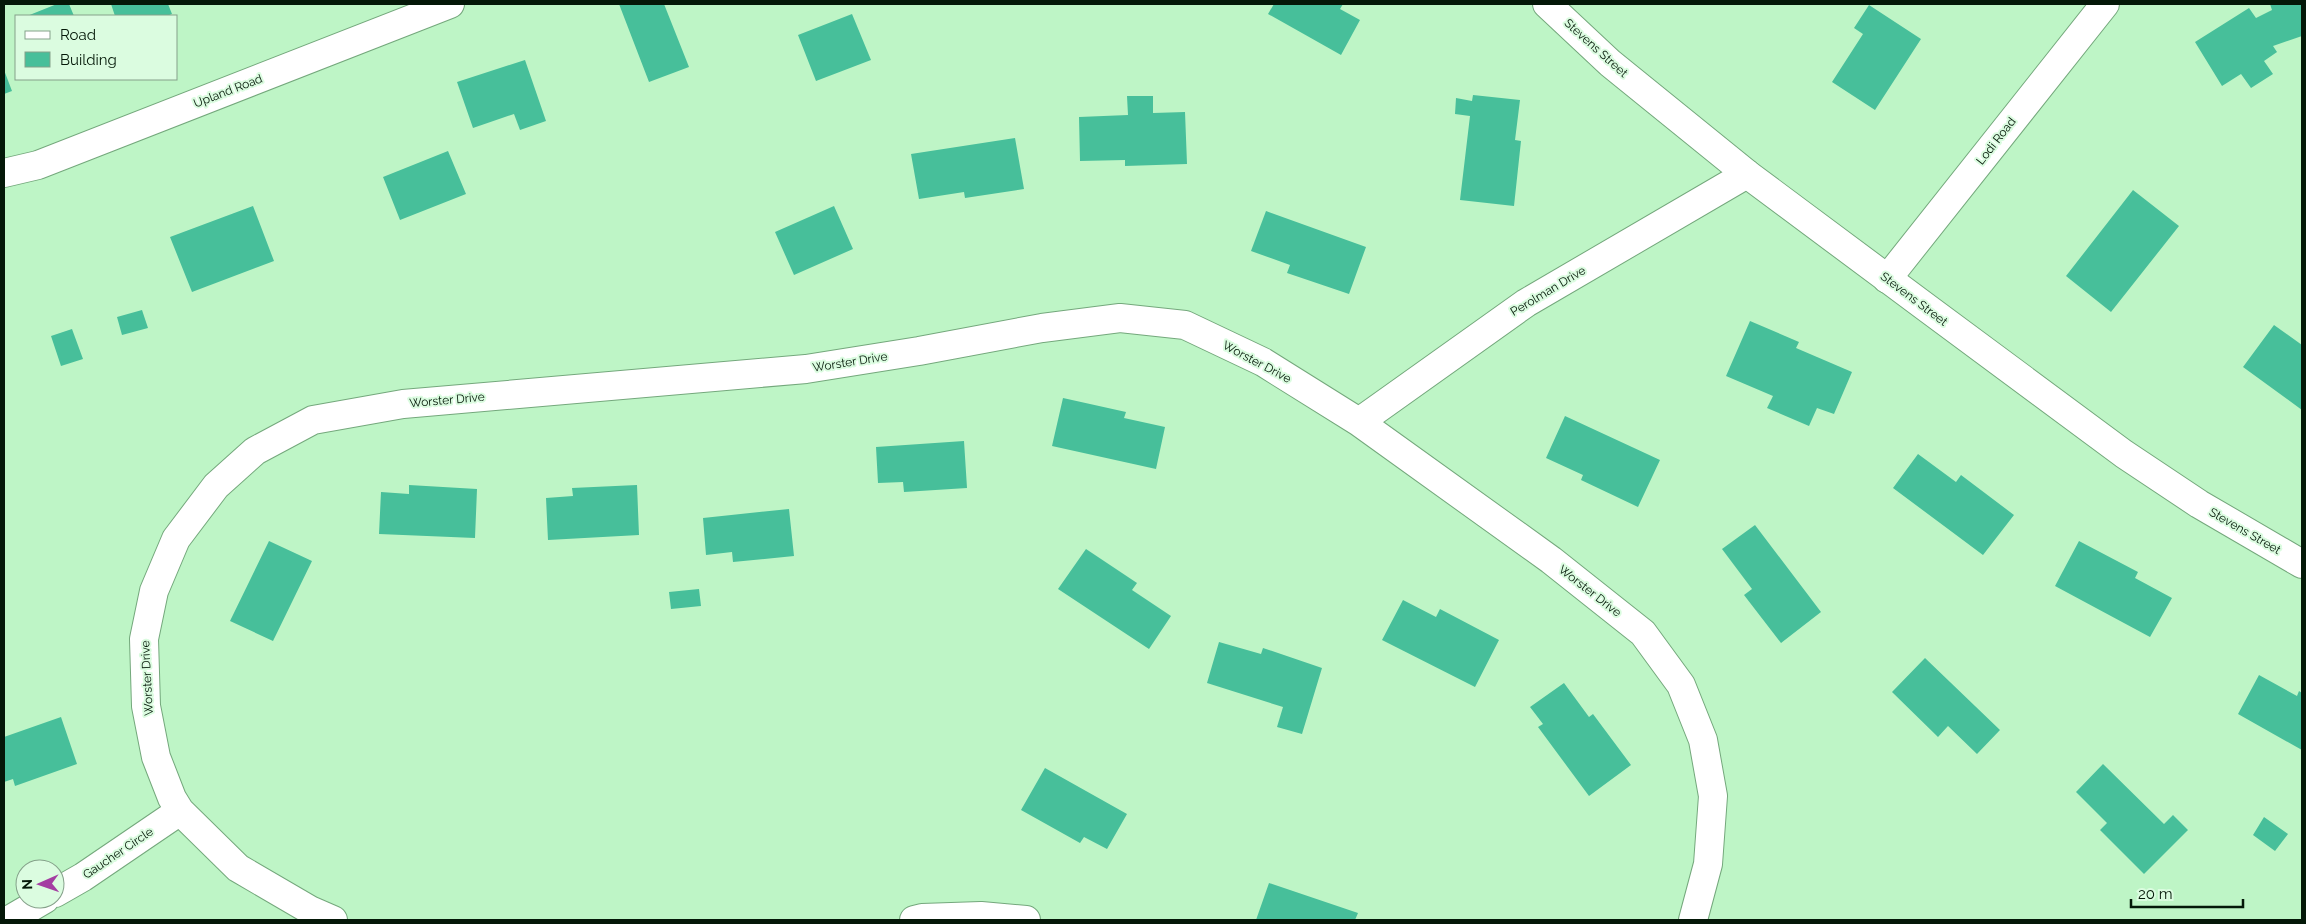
<svg xmlns="http://www.w3.org/2000/svg" width="2306" height="924" font-family="Raleway,sans-serif">
<style>
.building{fill:#47bf9a}
.lines{fill:none;stroke-linecap:round;stroke-linejoin:round}
.street-casing{stroke:#74a87c;stroke-width:30}
.secondary-casing{stroke:#74a87c;stroke-width:30}
.street{stroke:#fff;stroke-width:28}
.secondary{stroke:#fff;stroke-width:28}
.labels{text-anchor:middle;stroke-width:4;stroke-linejoin:round;paint-order:stroke}
.street-label{font-size:12px;fill:#041808;stroke:#dbfce0}
</style>
<rect width="100%" height="100%" fill="#bef5c6"/>
<path class="building" d="M57,4H69L74,16H27Z
M111,4H168L172,14L167,16H115Z
M619,4H664L689,67L649,82Z
M1274,4H1343L1340,9L1360,20L1341,55L1268,14Z
M2270,4H2302V36L2273,46L2277,52L2264,61L2273,74L2251,88L2241,74L2222,86L2195,42L2249,8L2256,18L2272,10Z
M1869,5L1921,39L1875,110L1832,82L1863,34L1854,28Z
M852,14L871,60L816,81L798,35Z
M525,60L546,121L520,130L514,114L473,128L457,82Z
M4,70L12,91L4,94Z
M1473,95L1520,100L1515,140L1521,141L1514,206L1460,200L1470,116L1455,114L1456,98L1472,101Z
M1127,96H1153V113L1185,112L1187,164L1125,166V160L1080,161L1079,117L1128,115Z
M1015,138L1024,189L965,198L964,192L919,199L911,154Z
M448,151L466,194L400,220L383,177Z
M2133,190L2179,226L2111,312L2066,276Z
M253,206L274,261L192,292L170,237Z
M834,206L853,249L794,275L775,232Z
M1266,211L1366,247L1349,294L1287,273L1290,265L1251,251Z
M142,310L148,328L122,335L117,317Z
M1750,321L1799,342L1796,348L1852,372L1834,414L1817,408L1809,426L1767,408L1773,396L1726,376Z
M2274,325L2302,345V410L2243,367Z
M72,329L83,359L61,366L51,336Z
M1063,398L1126,412L1124,418L1165,427L1156,469L1052,446Z
M1565,416L1660,460L1638,507L1581,480L1583,475L1546,458Z
M964,441L967,488L904,492L903,482L878,483L876,447Z
M1918,454L1956,482L1961,475L2014,515L1983,555L1893,488Z
M409,485L477,489L475,538L379,534L381,492L409,494Z
M637,485L639,535L548,540L546,498L573,496L572,488Z
M789,509L794,556L733,562L732,552L706,555L703,518Z
M1755,525L1821,612L1781,643L1744,595L1752,589L1722,549Z
M269,541L312,561L273,641L230,621Z
M2079,541L2138,572L2135,578L2172,598L2150,637L2055,586Z
M1086,549L1137,583L1132,590L1171,616L1149,649L1058,589Z
M699,589L701,606L671,609L669,592Z
M1403,600L1436,617L1440,609L1499,640L1475,687L1382,640Z
M1219,642L1261,654L1263,648L1322,668L1302,734L1277,727L1283,707L1207,683Z
M1925,658L2000,730L1977,754L1948,726L1938,737L1892,692Z
M2259,675L2297,696L2299,691L2302,693V750L2238,714Z
M1564,683L1589,717L1593,714L1631,765L1589,796L1538,727L1543,724L1530,707Z
M61,717L77,764L15,786L13,779L4,782V737Z
M2103,764L2164,824L2173,815L2188,830L2144,874L2100,830L2107,823L2076,792Z
M1045,768L1127,814L1107,849L1084,837L1080,843L1021,810Z
M2264,817L2288,834L2275,851L2253,835Z
M1269,883L1358,913L1355,920H1256Z"/>
<g class="lines">
<g class="street-casing">
<path id="street" d="M4,173L38,165L450,4
M1887,279L2105,4
M1359,422L1526,303L1747,174
M55,893L83,877L180,811
M9,920L45,899
M333,920L310,910L238,868L180,811L172,798L156,757L146,706L144,639L154,591L176,539L216,486L255,451L313,420L403,404L806,369L919,351L1042,328L1120,318L1185,325L1263,362L1359,422L1551,560L1643,633L1681,685L1703,740L1713,796L1708,864L1693,920
M914,920L922,918L981,916L1026,920"/>
</g>
<g class="secondary-casing">
<path id="secondary" d="M1547,4L1610,63L1747,174L1927,308L2124,454L2199,504L2302,564"/>
</g>
<use href="#street" class="street"/>
<use href="#secondary" class="secondary"/>
</g>
<g class="labels">
<g class="street-label">
<text transform="translate(1596 48) rotate(42)" y="4">Stevens Street</text>
<text transform="translate(228 91) rotate(-21)" y="4">Upland Road</text>
<text transform="translate(1996 141) rotate(-52)" y="4">Lodi Road</text>
<text transform="translate(1548 291) rotate(-31)" y="4">Perolman Drive</text>
<text transform="translate(1914 299) rotate(37)" y="4">Stevens Street</text>
<text transform="translate(850 362) rotate(-9)" y="4">Worster Drive</text>
<text transform="translate(1257 362) rotate(28)" y="4">Worster Drive</text>
<text transform="translate(447 400) rotate(-5)" y="4">Worster Drive</text>
<text transform="translate(2245 531) rotate(30)" y="4">Stevens Street</text>
<text transform="translate(1590 591) rotate(38)" y="4">Worster Drive</text>
<text transform="translate(147 678) rotate(-93)" y="4">Worster Drive</text>
<text transform="translate(118 853) rotate(-34)" y="4">Gaucher Circle</text>
</g>
</g>
<rect width="2306" height="924" fill="none" stroke="#041808" stroke-width="10"/>
<rect x="15" y="15" width="162" height="65" fill="#dbfce0" stroke="#85a18a"/>
<rect x="25" y="31" width="25" height="8" fill="#ffffff" stroke="#85a18a"/>
<text x="60" y="40" font-size="15" fill="#041808">Road</text>
<rect x="25" y="52" width="25" height="15" fill="#47bf9a" stroke="#85a18a"/>
<text x="60" y="65" font-size="15" fill="#041808">Building</text>
<g transform="translate(40 884) rotate(268)"><circle r="24" fill="#dbfce0" stroke="#85a18a"/>
<path d="M0-4L9 19L0 12L-9 19Z" fill="#a43ea2"/>
<text y="-8" font-size="14" font-weight="bold" text-anchor="middle" fill="#041808">N</text>
</g>
<path d="M2131 899v8h112v-8" fill="none" stroke="#041808" stroke-width="2.5"/>
<text x="2138" y="899" font-size="15" fill="#041808" stroke="#dbfce0" stroke-width="4" paint-order="stroke">20 m</text>
</svg>
